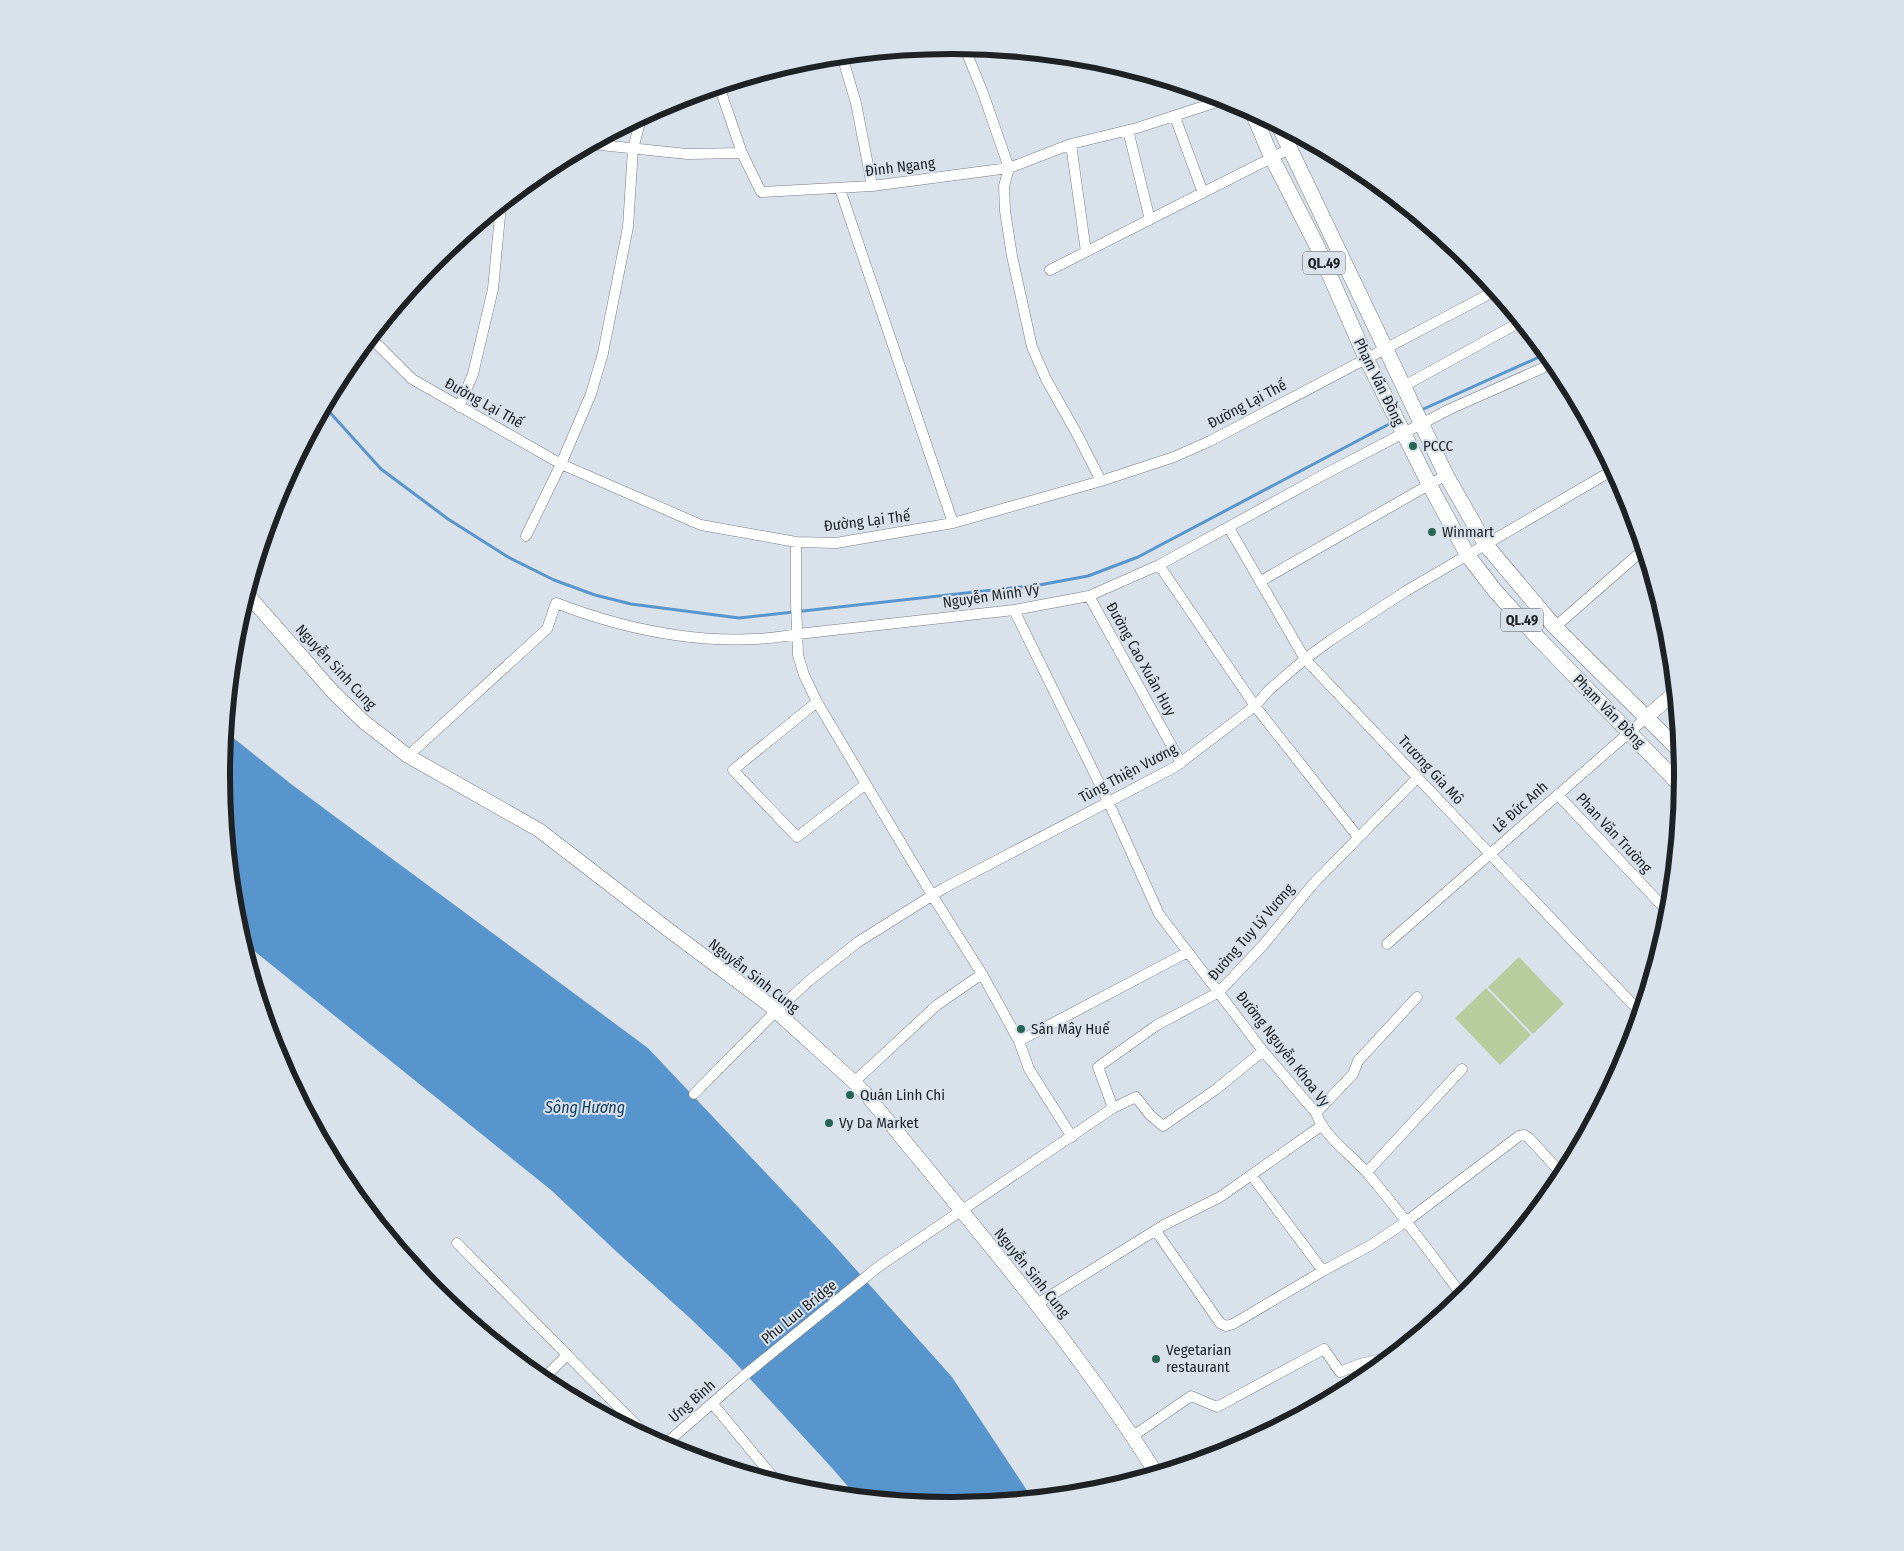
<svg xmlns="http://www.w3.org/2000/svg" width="1904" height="1551" font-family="'Fira Sans Condensed',sans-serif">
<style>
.green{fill:#b8cd9d}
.water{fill:#5995cd}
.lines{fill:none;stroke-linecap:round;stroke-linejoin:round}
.stream{stroke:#5995cd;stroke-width:3}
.street-casing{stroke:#777e86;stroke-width:11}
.secondary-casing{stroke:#777e86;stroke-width:15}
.primary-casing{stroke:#777e86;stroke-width:16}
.street{stroke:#fff;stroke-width:10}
.secondary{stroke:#fff;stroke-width:14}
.primary{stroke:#fff;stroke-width:15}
.poi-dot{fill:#256552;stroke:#d9e1ea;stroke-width:2}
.labels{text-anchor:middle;stroke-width:4;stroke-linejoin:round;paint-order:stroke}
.shield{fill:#d9e1ea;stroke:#575b60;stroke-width:1}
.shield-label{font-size:14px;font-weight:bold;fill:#1f2225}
.street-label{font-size:15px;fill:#1f2225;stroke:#d9e1ea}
.poi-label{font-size:15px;fill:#1f2225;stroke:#d9e1ea;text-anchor:start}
.water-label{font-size:16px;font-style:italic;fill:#103d62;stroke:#d9e1ea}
.rim{fill:none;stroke:#1f2225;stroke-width:6}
</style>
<rect width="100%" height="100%" fill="#d9e1ea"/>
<path class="green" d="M1519,957L1564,1004L1533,1034L1488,987Z
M1486,988L1531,1035L1500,1065L1455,1018Z"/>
<path class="water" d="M226,732L291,784L648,1048L833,1244L952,1377L1032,1498L952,1506L857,1497L832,1468L730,1357L691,1319L619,1254L551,1190L243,942L235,918L222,775Z"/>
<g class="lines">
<path class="stream" d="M325,407L381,469L448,519L508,557L554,580L595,595L631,604L739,618L1039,585L1088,576L1138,557L1393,422
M1419,411L1546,354"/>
<g class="street-casing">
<path id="street" d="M964,46L983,93L1009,168L1004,186L1005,211L1012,256L1032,347L1046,379L1077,434L1101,481
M842,56L856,103L872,186
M719,86L742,153
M1175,117L1203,193
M1128,130L1150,220
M591,144L687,154L742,153L761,192L872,186L1009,168L1071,144L1137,128L1226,99
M1071,144L1086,252
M840,189L953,523
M1050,270L1289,149
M371,338L412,379L561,464L701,525L796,542L836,543L953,523L1101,481L1174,457L1210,441L1495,291
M1404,386L1520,322
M459,407L473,374L493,289L501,205
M1229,528L1305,659L1640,1012
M526,536L561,464L591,394L603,353L628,227L633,149L641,118
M796,542V603L798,655L804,675L817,702L932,895L982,974L1019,1041L1029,1069L1072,1137
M1159,565L1255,706L1358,837
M1261,581L1446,475
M1089,596L1181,763
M1014,610L1108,801L1159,914L1263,1051L1316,1113C1325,1138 1351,1154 1368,1174C1402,1214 1432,1255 1463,1297
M1555,627L1643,550
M817,702L733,770L797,837L866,784
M408,756L547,629L556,603C631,632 718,649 798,634L1014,610L1089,596L1159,565L1325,474L1450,409L1554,363
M1558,795L1669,913
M1387,944L1647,717
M1019,1041L1188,952
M854,1082L937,1005L982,974
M694,1094L776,1011L810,980L858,942L944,888L1175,767L1255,706L1269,690L1305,659L1331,640L1406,591L1613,470
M1113,1108L1098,1067L1157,1025L1219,992L1265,943L1313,884L1417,778
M1316,1113L1353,1074L1358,1061L1417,997
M1367,1172L1462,1069
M1252,1176L1323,1271
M1156,1231L1220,1323L1226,1326L1233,1324L1323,1271L1371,1245L1407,1221L1519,1136L1524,1135L1529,1138L1563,1175
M457,1243L649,1438
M1037,1304L1164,1225L1220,1197L1321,1126
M542,1380L567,1355
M712,1403L778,1483
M1133,1436L1191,1396L1217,1407L1324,1349L1340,1372L1360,1364L1378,1360
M663,1446L740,1379L878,1267L1113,1108L1136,1097L1150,1115L1163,1126L1215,1090L1263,1051"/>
</g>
<g class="secondary-casing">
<path id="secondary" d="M247,594L333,692L364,722L408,756L539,830L670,931L768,1004L854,1082L866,1094C967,1218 1071,1338 1156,1473
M1647,717L1674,693"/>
</g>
<g class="primary-casing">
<path id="primary" d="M1252,111L1272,158L1316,244L1366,358L1429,484L1468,556L1496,592L1540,640L1681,786
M1279,126L1446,475L1486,545L1555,627L1680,751"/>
</g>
<use href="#street" class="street"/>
<use href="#secondary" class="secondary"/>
<use href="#primary" class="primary"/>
</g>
<g class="poi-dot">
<circle cx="1413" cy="446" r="5"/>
<circle cx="1432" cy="532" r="5"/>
<circle cx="1021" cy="1029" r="5"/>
<circle cx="850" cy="1095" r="5"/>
<circle cx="829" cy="1123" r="5"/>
<circle cx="1156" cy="1359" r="5"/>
</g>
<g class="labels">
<g class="shield">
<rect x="1303" y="251.5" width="42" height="23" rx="4"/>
<rect x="1501" y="608.5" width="42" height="23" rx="4"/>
</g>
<g class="shield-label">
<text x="1324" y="268">QL.49</text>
<text x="1522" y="625">QL.49</text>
</g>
<g class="street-label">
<text transform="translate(900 167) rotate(-7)" y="5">Đình Ngang</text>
<text transform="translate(1379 382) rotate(64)" y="5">Phạm Văn Đồng</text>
<text transform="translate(484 403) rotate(29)" y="5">Đường Lại Thế</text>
<text transform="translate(1247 404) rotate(-28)" y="5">Đường Lại Thế</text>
<text transform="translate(867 521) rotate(-7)" y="5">Đường Lại Thế</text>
<text transform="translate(991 596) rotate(-8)" y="5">Nguyễn Minh Vỹ</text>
<text transform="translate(1141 659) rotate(61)" y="5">Đường Cao Xuân Huy</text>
<text transform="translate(336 667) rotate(47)" y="5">Nguyễn Sinh Cung</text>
<text transform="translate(1609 711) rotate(46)" y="5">Phạm Văn Đồng</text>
<text transform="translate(1431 770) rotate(47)" y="5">Trương Gia Mô</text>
<text transform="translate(1128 773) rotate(-28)" y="5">Tùng Thiện Vương</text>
<text transform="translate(1520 807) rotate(-42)" y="5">Lê Đức Anh</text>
<text transform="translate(1614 833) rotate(47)" y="5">Phan Văn Trường</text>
<text transform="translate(1251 932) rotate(-49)" y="5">Đường Tuy Lý Vương</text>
<text transform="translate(754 976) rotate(38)" y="5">Nguyễn Sinh Cung</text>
<text transform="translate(1283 1049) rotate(52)" y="5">Đường Nguyễn Khoa Vy</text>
<text transform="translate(1032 1273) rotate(51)" y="5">Nguyễn Sinh Cung</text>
<text transform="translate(799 1312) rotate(-39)" y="5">Phu Luu Bridge</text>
<text transform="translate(692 1401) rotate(-41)" y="5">Ưng Bình</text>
</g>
<g class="poi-label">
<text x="1423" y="451">PCCC</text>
<text x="1442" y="537">Winmart</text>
<text x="1031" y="1034">Sân Mây Huế</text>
<text x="860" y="1100">Quán Linh Chi</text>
<text x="839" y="1128">Vy Da Market</text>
<text x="1166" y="1355">Vegetarian<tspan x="1166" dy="17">restaurant</tspan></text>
</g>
<g class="water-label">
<text x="585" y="1113">Sông Hương</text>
</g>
</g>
<path d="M0 0H1904V1551H0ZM951 54H953A721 721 0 0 1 1674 775V776A721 721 0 0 1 953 1497H951A721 721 0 0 1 230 776V775A721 721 0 0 1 951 54Z" fill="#d9e1ea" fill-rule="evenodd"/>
<path class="rim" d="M951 54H953A721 721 0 0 1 1674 775V776A721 721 0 0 1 953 1497H951A721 721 0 0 1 230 776V775A721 721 0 0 1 951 54Z"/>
</svg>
